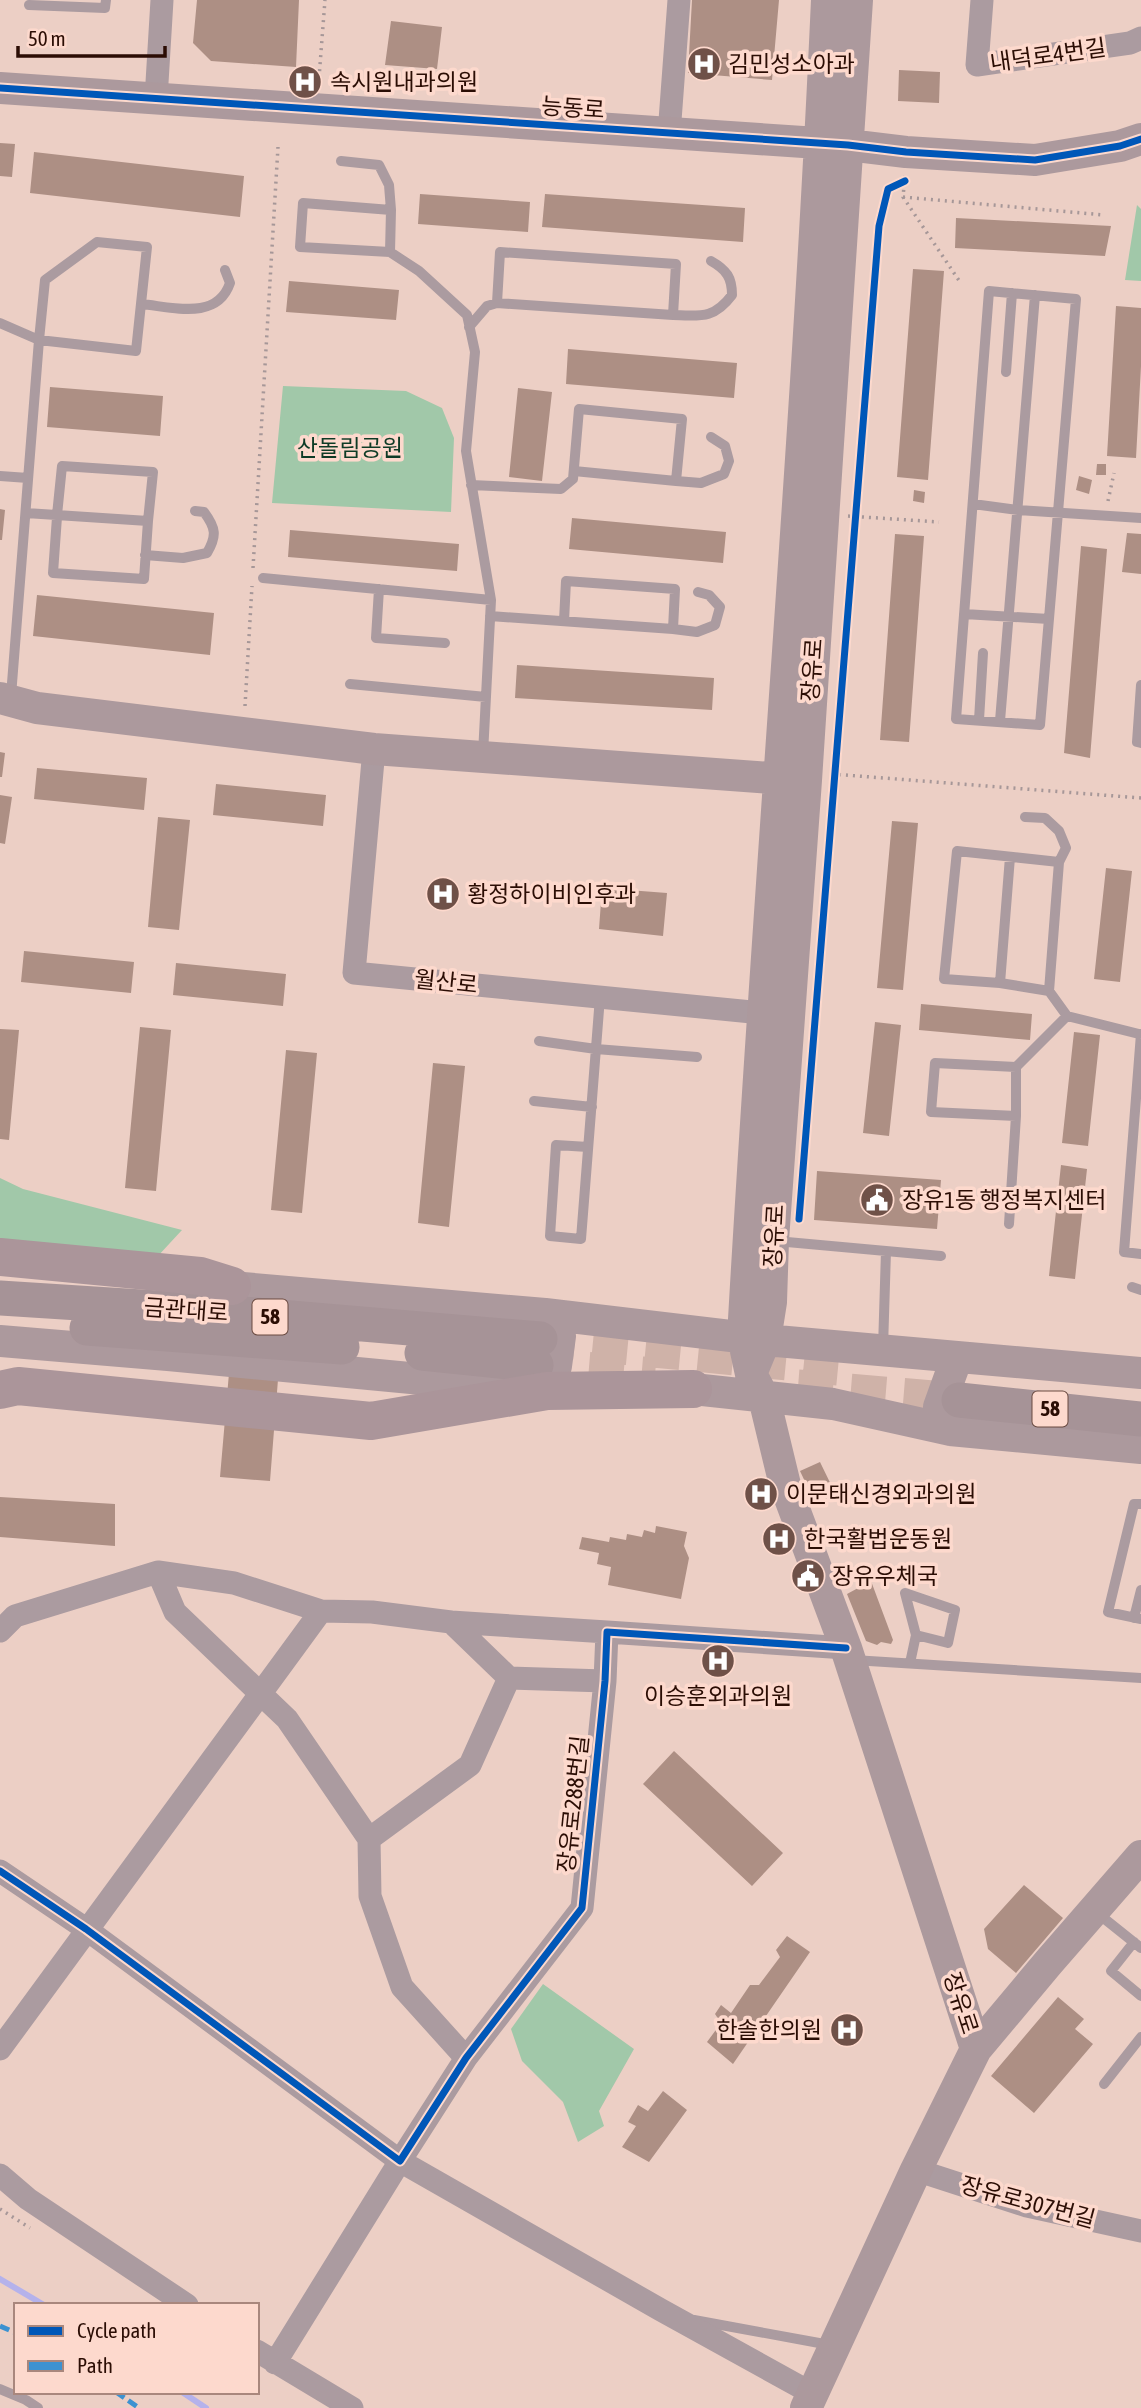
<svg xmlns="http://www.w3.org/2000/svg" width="1141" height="2408" font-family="'Asap Condensed','Noto Sans KR',sans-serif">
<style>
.green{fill:#a1c8a9}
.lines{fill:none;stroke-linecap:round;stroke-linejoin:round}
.stream{stroke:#b5b2eb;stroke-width:6}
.building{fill:#ad8f84}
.primary-tunnel{stroke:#cfb2a8;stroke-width:35;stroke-dasharray:35 18;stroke-linecap:butt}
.path{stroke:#a69798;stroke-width:3.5;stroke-dasharray:2 5;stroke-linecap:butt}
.lane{stroke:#ab9ba0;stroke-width:10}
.street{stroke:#ab9ba0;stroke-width:23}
.secondary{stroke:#ac999d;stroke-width:32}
.primary{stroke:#a69397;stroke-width:35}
.highway{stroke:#ab959a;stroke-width:38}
.quiet{stroke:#3c92d1;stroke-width:5;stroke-dasharray:10 5;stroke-linecap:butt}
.cycleway-casing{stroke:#fdd9cd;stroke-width:11}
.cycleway{stroke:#0057b8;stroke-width:7}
.labels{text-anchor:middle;stroke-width:7;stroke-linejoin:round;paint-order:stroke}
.shield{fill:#fdd9cd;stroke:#6a4a40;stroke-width:2}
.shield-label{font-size:21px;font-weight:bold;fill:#2b0d04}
.street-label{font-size:23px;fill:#2b0d04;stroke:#fdd9cd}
.poi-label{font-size:23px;fill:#2b0d04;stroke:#fdd9cd;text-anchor:start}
.park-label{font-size:23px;fill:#0e3b26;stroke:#fdd9cd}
</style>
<rect width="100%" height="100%" fill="#eccfc5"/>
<path class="green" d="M1137,205L1141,209V281L1125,280Z
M283,386L406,391L442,408L454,438L451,512L272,503Z
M0,1178L23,1189L182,1230L157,1257L0,1244Z
M543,1984L634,2049L599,2111L604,2126L578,2142L563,2102L522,2061L511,2029Z"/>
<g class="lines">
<path class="stream" d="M0,2279L44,2305
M182,2392L206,2408"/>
</g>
<path class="building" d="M197,0H299L296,67L211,61L193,43Z
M692,0H779L772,80L688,73Z
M391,21L442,27L437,69L385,65Z
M899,70L940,72L939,103L898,101Z
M0,143L15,144L12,177L0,176Z
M34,152L244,176L240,217L30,193Z
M420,194L530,202L528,232L418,224Z
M545,194L745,208L743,242L542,227Z
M956,218L1111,226L1105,256L955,248Z
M913,269L944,271L928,480L897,477Z
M289,281L399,290L396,320L286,312Z
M1116,306L1141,308V366L1136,458L1107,456Z
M568,349L737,363L734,398L566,384Z
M50,387L163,396L160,436L47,427Z
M518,388L552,392L542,481L509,477Z
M1097,464H1106V475H1096Z
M1079,476L1092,480L1089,494L1076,490Z
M914,490L925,492L924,503L913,501Z
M0,509L5,510L2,540H0Z
M572,518L726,532L723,563L569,549Z
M290,530L459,544L457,571L288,557Z
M1127,533L1141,534V574L1122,572Z
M895,534L924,536L909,742L880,740Z
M1081,546L1107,549L1090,758L1064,753Z
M37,595L214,613L210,655L33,636Z
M517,665L714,678L712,710L515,698Z
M0,752L5,753L2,777H0Z
M37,768L147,778L144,810L34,799Z
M216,784L326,795L323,826L213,815Z
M0,795L12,797L5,844L0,843Z
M158,817L190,820L179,930L148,927Z
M892,821L918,823L903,990L877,988Z
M1106,868L1132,871L1120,982L1094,979Z
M602,888L667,893L663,936L599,929Z
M24,951L134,962L131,993L21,982Z
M176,963L286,974L283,1006L173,995Z
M921,1004L1032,1014L1030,1040L919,1030Z
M875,1022L901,1025L889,1136L863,1133Z
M140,1027L171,1030L156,1191L125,1188Z
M0,1029L19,1030L9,1140L0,1139Z
M1074,1032L1100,1035L1088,1146L1062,1143Z
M286,1050L317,1053L302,1213L271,1210Z
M433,1063L465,1066L449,1227L418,1223Z
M1061,1165L1087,1169L1075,1279L1049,1276Z
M817,1171L941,1180L937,1229L814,1220Z
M231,1350L280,1354L270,1481L220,1477Z
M820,1462L837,1497L817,1507L800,1471Z
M0,1497L115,1504V1546L0,1537Z
M656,1526L687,1532L684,1546L689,1558L681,1599L608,1585L611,1567L597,1564L599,1553L579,1549L582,1537L609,1542L610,1537L626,1540L627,1534L642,1537L644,1530L655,1533Z
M871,1581L893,1640L891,1644L881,1642L877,1645L866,1641L847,1594Z
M674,1751L783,1853L752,1886L643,1784Z
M1024,1885L1063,1918L1016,1973L988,1949L984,1929Z
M787,1936L810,1952L733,2064L707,2042L721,2023L715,2014L721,2005L731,2013L750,1985H759L780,1957L776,1950Z
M1058,1997L1084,2019L1075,2029L1093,2044L1034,2113L991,2076Z
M663,2091L687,2110L649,2162L622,2147L636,2126L628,2122L638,2105L648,2111Z"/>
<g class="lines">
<path class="primary-tunnel" d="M540,1339L838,1368
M536,1365L655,1375
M798,1387L959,1400"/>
<path class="path" d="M319,78L325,0
M905,176L903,197L960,282
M903,197L1104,215
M1108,501L1114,473
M848,516L939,522
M253,568L278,147
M245,706L252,586
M832,774L1141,798
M0,2209L30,2228"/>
<path class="lane" d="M29,5L105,8L106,0
M341,161L379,165L389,185L391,210
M97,242L147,247L136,351L39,340L45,280Z
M390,252L391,210L303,203L300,247L390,252L419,271L467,315L475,352L466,451L491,600L483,754
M989,291L1076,299L1040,725L956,719Z
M141,304C173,307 217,321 230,283L225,270
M673,315C701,316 714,319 732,295C732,278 727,270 711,261
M0,323L39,340L11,696
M469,327L487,306L497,303L673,315L676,264L500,252L497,303
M1006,372L1012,293
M0,476L28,478
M676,481L701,483L724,474L729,461L725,446L711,437
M471,485L561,489L573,479L579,409L682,419L676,481L574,471
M973,504L1018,510L1141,518
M26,513L148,521L144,579L53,573L57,517V515L62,466L153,472L148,521
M145,555L183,558L207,553C217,536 216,528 204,512L195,511
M263,578L491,600
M379,589L376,638L445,643
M964,614L1049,619
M490,616L673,629L675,589L566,581L564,621
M673,629L697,632L715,625L720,607L709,595L698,592
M350,684L486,697
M1141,685L1137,742L1141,743
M979,720L983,653
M1000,721L1035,295
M1025,817L1045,818L1059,831L1066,848L1059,862
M1000,983L1010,857
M1049,991L1000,983L944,979L957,851L1059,862L1049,991L1067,1016L1139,1034
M1141,1034L1124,1252L1141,1254
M539,1041L596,1049L697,1057
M1016,1067L935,1063L931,1112L1016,1116
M534,1101L592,1107
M588,1147L556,1145L550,1236L581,1239L600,997
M1009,1224L1016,1116V1067L1067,1016
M776,1241L886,1251L883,1348
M886,1251L941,1256
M1132,1287L1141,1290
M1141,1504H1134L1108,1612L1141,1619
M1134,1618L1141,1590
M853,1660L1141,1678
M910,1663L916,1635L905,1593L955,1610L948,1643L916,1635
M1096,1912L1141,1948
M1134,1942L1111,1971L1141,1996
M1104,2084L1141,2037
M694,2320L830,2345
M0,2389L26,2400L38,2408"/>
<path class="street" d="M982,0L977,65L1130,43L1141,38
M156,99L162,0
M669,134L679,0
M374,749L354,973L762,1013
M451,1622L607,1632
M0,1631L15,1616L158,1572
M509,1678L470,1765L369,1839L287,1719L175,1612L158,1572L234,1583L321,1611L372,1612L451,1622L509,1678L605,1681
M369,1839L370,1896L402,1987L466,2058
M0,1871L86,1929L400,2161L466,2058L582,1908L605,1681L607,1632L846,1648
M0,2049L321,1611
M916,2170L1027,2206L1141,2231
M0,2175L28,2199L187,2305
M257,2351L352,2408
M275,2363L400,2161L661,2310L813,2394"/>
<path class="secondary" d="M827,0C807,446 768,891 743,1337L751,1374L764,1398L785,1485L846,1648L976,2049
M0,88L848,145L906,152L1035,160L1120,146L1141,139
M0,698L37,708L374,749L799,780
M208,1285L545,1314L765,1340L1141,1373
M0,1341L168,1355L547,1391L556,1366L560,1336L545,1314
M751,1374L765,1340L771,1302L773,1240L806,780L857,0
M693,1389L833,1404L950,1430L1141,1448
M950,1430L939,1407L957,1357
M806,2408L916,2170L976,2049L1048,1963L1141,1856"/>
<path class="primary" d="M0,1298L220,1312L540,1339
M87,1328L342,1347
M422,1353L536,1365
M959,1400L1141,1419"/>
<path class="highway" d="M0,1257L200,1276L232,1286
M0,1390L18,1386L371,1421L547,1391L693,1389"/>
<path class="quiet" d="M0,2326L16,2333
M116,2392L139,2408"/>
<g class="cycleway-casing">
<path id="cycleway" d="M0,88L848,145L906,152L1035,160L1120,146L1141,139
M799,1219L879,226L888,189L905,181
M0,1871L86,1929L400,2161L466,2058L582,1908L605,1681L607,1632L846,1648"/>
</g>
<use href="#cycleway" class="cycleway"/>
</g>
<defs>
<g id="hospital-disc" transform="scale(1.75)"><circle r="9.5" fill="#6f5148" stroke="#fdd9cd"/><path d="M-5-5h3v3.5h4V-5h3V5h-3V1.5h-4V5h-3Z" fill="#fff"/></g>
<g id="civic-disc" transform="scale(1.75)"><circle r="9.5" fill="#6f5148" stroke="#fdd9cd"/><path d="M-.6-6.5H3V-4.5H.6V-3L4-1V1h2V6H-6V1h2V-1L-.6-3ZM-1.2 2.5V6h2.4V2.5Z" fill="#fff"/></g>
</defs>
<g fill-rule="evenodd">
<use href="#hospital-disc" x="704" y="64"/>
<use href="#hospital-disc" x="305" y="82"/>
<use href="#hospital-disc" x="443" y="894"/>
<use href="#civic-disc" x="877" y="1200"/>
<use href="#hospital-disc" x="761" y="1494"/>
<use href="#hospital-disc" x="779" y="1539"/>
<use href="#civic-disc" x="808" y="1576"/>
<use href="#hospital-disc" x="718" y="1661"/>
<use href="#hospital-disc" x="847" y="2030"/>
</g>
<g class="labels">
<g class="shield">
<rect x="252.5" y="1299.5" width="35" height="35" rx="5"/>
<rect x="1032.5" y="1391.5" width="35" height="35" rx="5"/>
</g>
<g class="shield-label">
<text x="270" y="1324">58</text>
<text x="1050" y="1416">58</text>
</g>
<g class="street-label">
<text transform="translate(1048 55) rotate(-8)" y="8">내덕로4번길</text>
<text transform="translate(573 108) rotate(4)" y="8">능동로</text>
<text transform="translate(812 670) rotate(-86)" y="8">장유로</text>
<text transform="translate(446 982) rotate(6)" y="8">월산로</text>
<text transform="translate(774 1236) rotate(-87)" y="8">장유로</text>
<text transform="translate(186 1310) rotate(4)" y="8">금관대로</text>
<text transform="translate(573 1804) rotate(-84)" y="8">장유로288번길</text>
<text transform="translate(961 2003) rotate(72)" y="8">장유로</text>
<text transform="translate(1028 2202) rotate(15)" y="8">장유로307번길</text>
</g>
<g class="poi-label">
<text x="728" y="72">김민성소아과</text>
<text x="330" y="90">속시원내과의원</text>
<text x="467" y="902">황정하이비인후과</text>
<text x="902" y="1208">장유1동 행정복지센터</text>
<text x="786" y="1502">이문태신경외과의원</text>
<text x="804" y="1547">한국활법운동원</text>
<text x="832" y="1584">장유우체국</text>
<text x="718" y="1704" text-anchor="middle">이승훈외과의원</text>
<text x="822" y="2038" text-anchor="end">한솔한의원</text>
</g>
<g class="park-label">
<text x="350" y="456">산돌림공원</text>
</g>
</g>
<rect x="14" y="2303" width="245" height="91" fill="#fdd9cd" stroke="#a9877d" stroke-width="2"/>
<rect x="28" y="2326" width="35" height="10" fill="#0057b8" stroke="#a9877d" stroke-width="2"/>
<text x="77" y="2338" font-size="21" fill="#2b0d04">Cycle path</text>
<rect x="28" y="2361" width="35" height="10" fill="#3c92d1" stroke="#a9877d" stroke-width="2"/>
<text x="77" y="2373" font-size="21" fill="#2b0d04">Path</text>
<path d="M18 46v10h147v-10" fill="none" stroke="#2b0d04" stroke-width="3.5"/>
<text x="28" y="46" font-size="21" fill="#2b0d04" stroke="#fdd9cd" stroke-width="5" paint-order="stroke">50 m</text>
</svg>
